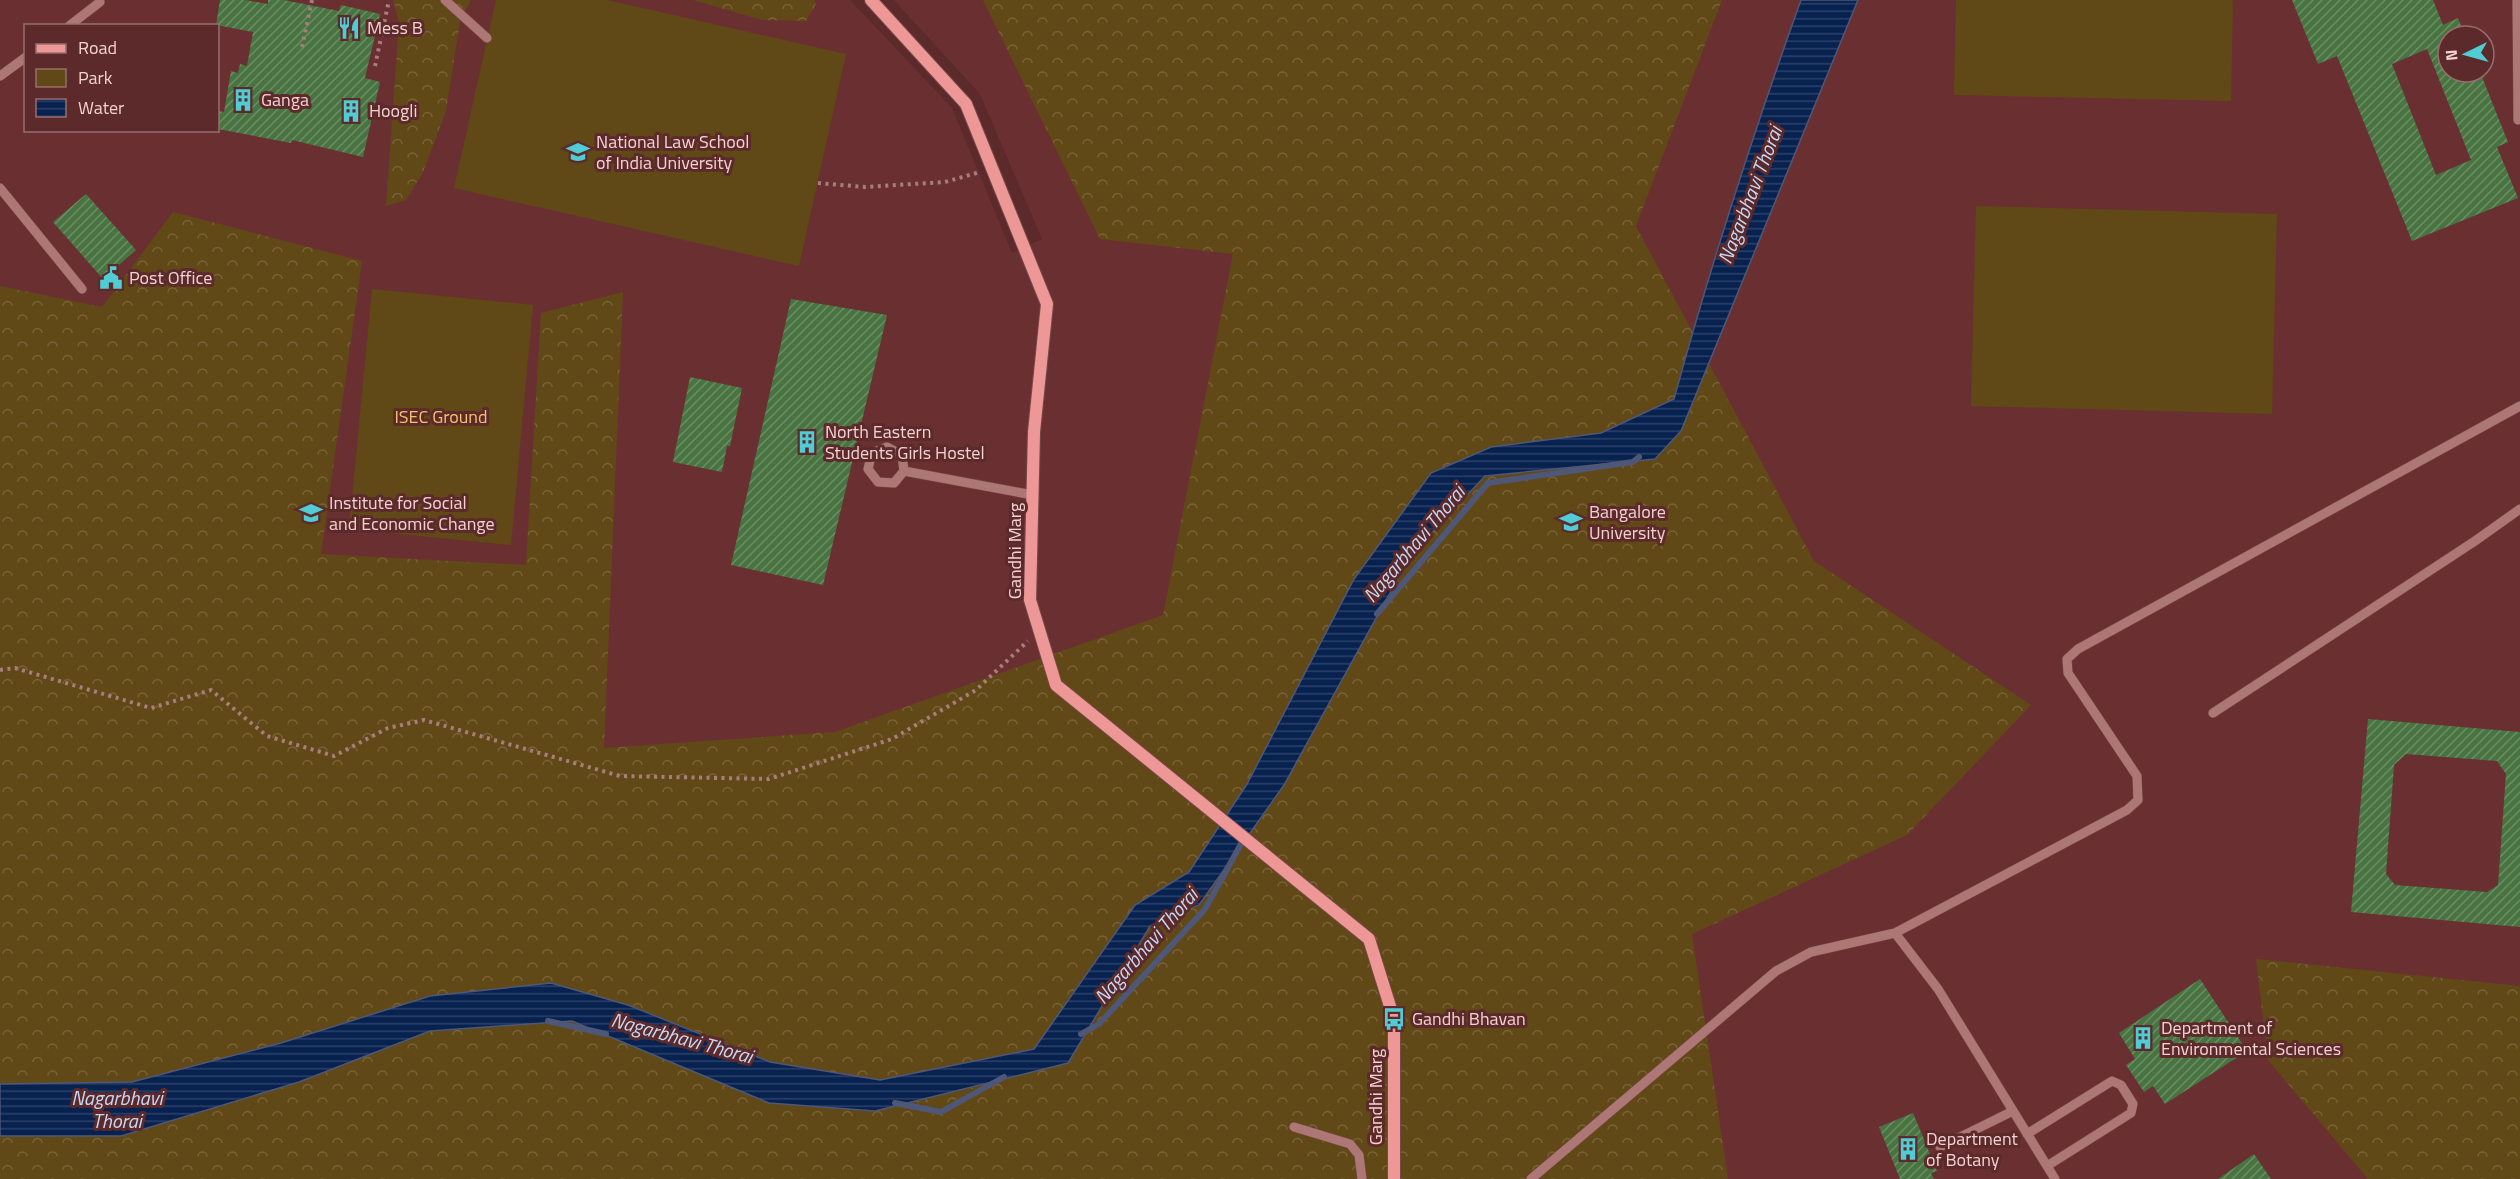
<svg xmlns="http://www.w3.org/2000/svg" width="2520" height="1179" font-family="'Titillium Web',sans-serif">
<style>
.built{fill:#6a3031;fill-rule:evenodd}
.forest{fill:url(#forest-crowns)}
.green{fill:#614817}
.water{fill:url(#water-rules);stroke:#4e5777;stroke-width:1.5}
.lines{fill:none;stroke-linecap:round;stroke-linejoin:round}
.stream{stroke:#4e5777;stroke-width:6}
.building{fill:url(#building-hatch);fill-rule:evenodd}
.lane-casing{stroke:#774848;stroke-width:10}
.secondary-casing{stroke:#774848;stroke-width:14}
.path{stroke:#a77e7d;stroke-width:4;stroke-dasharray:3 4.5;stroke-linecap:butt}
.lane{stroke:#ad7776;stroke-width:9}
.secondary{stroke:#ed9896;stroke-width:12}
.labels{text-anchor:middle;stroke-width:6;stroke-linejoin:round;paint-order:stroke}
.poi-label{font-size:18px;fill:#f3d2d1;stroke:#5c2a2a;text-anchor:start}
.park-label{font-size:18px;fill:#f4c36a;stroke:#5c2a2a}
.street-label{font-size:18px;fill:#f3d2d1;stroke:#5c2a2a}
.water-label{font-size:20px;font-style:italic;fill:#c5d8f7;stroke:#5c2a2a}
</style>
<defs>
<pattern id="forest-crowns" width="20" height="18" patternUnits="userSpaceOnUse" patternTransform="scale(1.5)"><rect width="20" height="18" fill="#614817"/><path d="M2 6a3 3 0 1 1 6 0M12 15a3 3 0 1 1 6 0" fill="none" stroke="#786238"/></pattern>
<pattern id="water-rules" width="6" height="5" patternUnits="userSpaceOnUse" patternTransform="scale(1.5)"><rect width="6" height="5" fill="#082250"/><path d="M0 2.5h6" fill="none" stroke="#2c4168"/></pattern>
<pattern id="building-hatch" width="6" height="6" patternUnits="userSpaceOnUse" patternTransform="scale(1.5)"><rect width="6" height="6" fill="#487442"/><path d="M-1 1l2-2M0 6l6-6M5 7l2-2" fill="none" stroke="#6c8d65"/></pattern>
</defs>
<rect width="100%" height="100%" fill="#5c2a2a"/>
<path class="built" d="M0,0H850L952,108L1012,253L1042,239L980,94L894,0H2520V1179H0ZM26,26H218V130H26ZM2448,36H2484V72H2448Z"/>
<path class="forest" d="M393,0H471L460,21L446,111L423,172L406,200L386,206L399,22Z
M693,0H814L816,4L806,21L762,20Z
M983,0H1722L1636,226L1814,561L2031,705L1907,835L1692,934L1728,1179H0V286L102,307L173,212L362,261L321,554L526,565L541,313L623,292L604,748L835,732L1163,615L1233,254L1100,239Z
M2256,959L2520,986V1179H2368L2268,1060Z"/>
<path class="green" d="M496,0H607L846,54L799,266L454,188Z
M1956,0H2233L2231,101L1954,95Z
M1976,206L2277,214L2272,414L1971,406Z
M372,289L533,305L511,545L349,529Z"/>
<path class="water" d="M1801,0H1858L1681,431L1655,459L1485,476L1411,555L1284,785L1199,905L1150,926L1068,1063L875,1111L769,1103L572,1021L430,1031L299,1082L121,1136H0V1084L132,1082L281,1043L430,996L551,983L628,1005L770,1062L880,1080L1034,1049L1135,905L1189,872L1247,784L1354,579L1431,473L1491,447L1601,433L1674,399C1711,264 1754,131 1801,0Z"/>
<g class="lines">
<path class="stream" d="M1377,614L1488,483L1633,462L1639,457
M548,1021L606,1034
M1081,1034L1099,1024L1205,909L1241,844
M895,1103L941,1112L1004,1077"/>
</g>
<path class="building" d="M220,0H245L268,4V0H284L339,11L341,5L380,14L365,78L380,82L363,157L292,140L291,143L218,129V111L224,112L231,71L238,73L240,64L247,66L253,32L216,25Z
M2292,0H2433L2443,25L2458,18L2465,36H2448V72H2480L2508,142L2497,147L2518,198L2412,241L2337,56L2318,64ZM2427,49L2471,160L2436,175L2392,64Z
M86,194L136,250L103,279L53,222Z
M791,299L887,315L823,585L731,565Z
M690,377L742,388L730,446H727L722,472L673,462Z
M2368,719L2520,732V927L2351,912ZM2406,754L2497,761L2506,774L2498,885L2487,892L2395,885L2386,874L2394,765Z
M2200,979L2247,1051L2165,1104L2153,1086L2144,1092L2126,1065L2135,1059L2119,1033Z
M1913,1113L1937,1171L1931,1173L1934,1179H1900L1879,1127Z
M2254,1154L2271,1179H2218Z"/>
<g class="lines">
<g class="lane-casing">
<path id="lane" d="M445,0L487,38
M2517,0L2518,120
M69,26L100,2
M0,76L26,57
M0,188L82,289
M887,447L902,455L904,471L894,483L878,482L868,469L872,453Z
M904,471L1033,495
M2213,713L2475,541L2520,509
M1895,933L2127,810L2138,800L2137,776L2068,673L2067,659L2078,649L2520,406
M1294,1127L1350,1144L1359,1155L1362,1179
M2027,1134L2112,1081L2121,1085L2133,1104L2131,1113L2047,1166
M1940,1147L2013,1111
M1531,1179L1776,971L1811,952L1895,933L1938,989L2055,1179"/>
</g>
<g class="secondary-casing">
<path id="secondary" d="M871,0L966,104L1047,304L1034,432L1030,600L1056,685L1369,939L1394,1019V1179"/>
</g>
<path class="path" d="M302,47L312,0
M375,66L389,0
M818,183L865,187L945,182L980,172
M0,670L15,668L151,708L211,690L267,736L334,756L388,728L424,720L620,776L769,779L892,739L976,690L1028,641"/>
<use href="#lane" class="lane"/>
<use href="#secondary" class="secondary"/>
</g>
<defs>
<g id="restaurant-bare" transform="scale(1.8)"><path d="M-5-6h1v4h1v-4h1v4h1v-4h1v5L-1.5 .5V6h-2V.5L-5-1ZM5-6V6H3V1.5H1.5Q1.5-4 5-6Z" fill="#51ccd4" stroke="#5c2a2a" stroke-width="2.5" paint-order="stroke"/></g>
<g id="building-bare" transform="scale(1.8)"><path d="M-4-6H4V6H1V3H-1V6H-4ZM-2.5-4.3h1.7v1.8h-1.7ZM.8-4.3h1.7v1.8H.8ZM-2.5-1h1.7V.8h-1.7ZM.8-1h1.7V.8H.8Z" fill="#51ccd4" stroke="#5c2a2a" stroke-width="2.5" paint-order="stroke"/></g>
<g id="university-bare" transform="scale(1.8)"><path d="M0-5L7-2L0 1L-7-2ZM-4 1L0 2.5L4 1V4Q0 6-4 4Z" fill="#51ccd4" stroke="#5c2a2a" stroke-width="2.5" paint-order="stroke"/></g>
<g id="civic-bare" transform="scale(1.8)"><path d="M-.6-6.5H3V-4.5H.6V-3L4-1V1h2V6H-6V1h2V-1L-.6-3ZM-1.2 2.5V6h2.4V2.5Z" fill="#51ccd4" stroke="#5c2a2a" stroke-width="2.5" paint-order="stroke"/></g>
<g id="bus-bare" transform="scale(1.8)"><path d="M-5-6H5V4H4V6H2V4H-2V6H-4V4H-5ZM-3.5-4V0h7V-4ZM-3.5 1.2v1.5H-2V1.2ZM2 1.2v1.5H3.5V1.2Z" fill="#51ccd4" stroke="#5c2a2a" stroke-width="2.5" paint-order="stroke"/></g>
</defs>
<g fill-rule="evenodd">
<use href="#restaurant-bare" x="349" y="28"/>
<use href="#building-bare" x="243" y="100"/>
<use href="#building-bare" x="351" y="111"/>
<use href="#university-bare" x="578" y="152"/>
<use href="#civic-bare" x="111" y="278"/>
<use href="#building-bare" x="807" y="442"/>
<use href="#university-bare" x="311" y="513"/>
<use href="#university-bare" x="1571" y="522"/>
<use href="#bus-bare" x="1394" y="1019"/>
<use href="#building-bare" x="2143" y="1038"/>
<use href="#building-bare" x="1908" y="1149"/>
</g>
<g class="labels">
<g class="poi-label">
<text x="367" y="34">Mess B</text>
<text x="261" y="106">Ganga</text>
<text x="369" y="117">Hoogli</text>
<text x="596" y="148">National Law School<tspan x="596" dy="21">of India University</tspan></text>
<text x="129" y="284">Post Office</text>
<text x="825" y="438">North Eastern<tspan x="825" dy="21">Students Girls Hostel</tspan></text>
<text x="329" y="509">Institute for Social<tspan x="329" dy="21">and Economic Change</tspan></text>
<text x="1589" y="518">Bangalore<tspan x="1589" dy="21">University</tspan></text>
<text x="1412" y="1025">Gandhi Bhavan</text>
<text x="2161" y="1034">Department of<tspan x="2161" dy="21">Environmental Sciences</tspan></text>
<text x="1926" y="1145">Department<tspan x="1926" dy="21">of Botany</tspan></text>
</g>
<g class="park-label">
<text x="441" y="423">ISEC Ground</text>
</g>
<g class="street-label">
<text transform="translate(1015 551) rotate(-90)" y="6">Gandhi Marg</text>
<text transform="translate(1376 1097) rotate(-90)" y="6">Gandhi Marg</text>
</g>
<g class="water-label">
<text transform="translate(1750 195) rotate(-69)" y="7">Nagarbhavi Thorai</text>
<text transform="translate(1414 544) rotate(-50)" y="7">Nagarbhavi Thorai</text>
<text transform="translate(1146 946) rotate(-49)" y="7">Nagarbhavi Thorai</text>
<text transform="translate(682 1038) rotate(15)" y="7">Nagarbhavi Thorai</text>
<text x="117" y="1105">Nagarbhavi<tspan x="117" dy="23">Thorai</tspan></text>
</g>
</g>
<rect x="24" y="24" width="195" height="108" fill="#5c2a2a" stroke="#986d6d" stroke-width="1.5"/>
<rect x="36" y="44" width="30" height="9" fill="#ed9896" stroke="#986d6d" stroke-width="1.5"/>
<text x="78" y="54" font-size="18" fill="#f3d2d1">Road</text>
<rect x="36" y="69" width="30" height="18" fill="#614817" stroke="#986d6d" stroke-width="1.5"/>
<text x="78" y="84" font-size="18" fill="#f3d2d1">Park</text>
<rect x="36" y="99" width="30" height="18" fill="url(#water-rules)" stroke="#986d6d" stroke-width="1.5"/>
<text x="78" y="114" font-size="18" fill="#f3d2d1">Water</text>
<g transform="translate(2466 54) rotate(265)"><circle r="28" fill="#5c2a2a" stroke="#986d6d" stroke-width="1.5"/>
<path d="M0-4.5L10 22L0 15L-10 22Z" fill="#51ccd4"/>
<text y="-9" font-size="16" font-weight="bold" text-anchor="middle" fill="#f3d2d1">N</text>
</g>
</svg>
